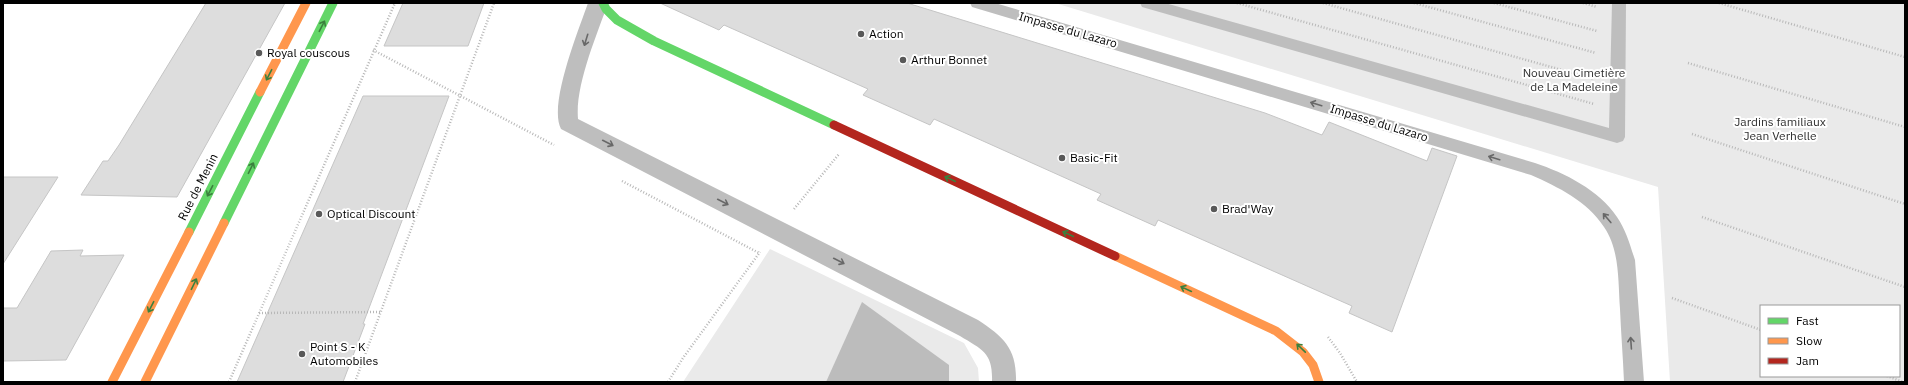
<svg xmlns="http://www.w3.org/2000/svg" width="1908" height="385" font-family="'IBM Plex Sans',sans-serif">
<style>
.green{fill:#eaeaea;fill-rule:evenodd}
.water{fill:#bcbcbc}
.building{fill:#ddd;stroke:#c5c5c5}
.lines{fill:none;stroke-linecap:round;stroke-linejoin:round}
.path{stroke:#b8b8b8;stroke-width:2.5;stroke-dasharray:1 2;stroke-linecap:butt}
.lane{fill:#bebebe;fill-rule:evenodd}
.street{fill:#bebebe;fill-rule:evenodd}
.fast{stroke:#63d668;stroke-width:9}
.slow{stroke:#ff974d;stroke-width:9}
.jam{stroke:#b3261e;stroke-width:9}
.oneway{stroke:#3b803e}
.oneway2{stroke:#686868}
.poi-dot{fill:#595959;stroke:#fff;stroke-width:1.5}
.labels{text-anchor:middle;stroke-width:4;stroke-linejoin:round;paint-order:stroke}
.street-label{font-size:12px;fill:#000;stroke:#fff}
.poi-label{font-size:12px;fill:#000;stroke:#fff;text-anchor:start}
.park-label{font-size:12px;fill:#303030;stroke:#fff}
</style>
<rect width="100%" height="100%" fill="#fff"/>
<path class="green" d="M1055,3H1905V382H1670L1658,187ZM1761,306H1899V376H1761Z
M770,249L964,343L978,368L979,382H683Z"/>
<path class="water" d="M862,302L949,365V382H826Z"/>
<path class="building" d="M206,3H285L177,197L81,195L103,161H108L119,145Z
M403,3H484L468,46H384Z
M660,3H907L1265,113L1322,135L1329,122L1427,161L1432,148L1457,156L1392,332L1349,313L1352,306L1158,220L1155,226L1097,200L1101,194L934,119L930,125L863,95L868,89L724,25L719,30Z
M363,96H449L363,324H365L343,382H237Z
M3,177H58L3,264Z
M83,250L80,256L124,255L66,360L3,361V308H17L51,251Z"/>
<g class="lines">
<path class="path" d="M1237,3L1594,104
M1323,3L1594,79
M1414,3L1596,53
M1494,3L1597,31
M1583,3L1597,7
M1719,3L1905,57
M373,50L554,145
M1688,63L1905,127
M1692,134L1905,204
M622,181L759,253
M794,209L839,154
M1702,217L1905,287
M1672,298L1761,330
M259,313L380,312
M1328,337L1340,353L1357,382
M1887,376L1903,382
M229,382L395,3
M355,382L494,3
M668,382L683,358L760,252"/>
<path class="lane" d="M970,3H995L1535,163C1565,173 1599,190 1617,217C1626,230 1630,245 1635,260L1644,382H1624C1623,358 1621,333 1620,309C1618,282 1620,250 1604,227C1587,201 1558,187 1531,175L972,7Z
M1140,3H1165L1609,128L1612,3H1626L1625,137L1623,141L1617,143L1142,7Z"/>
<path class="street" d="M588,3H608C597,35 575,85 578,119L978,320C1004,337 1017,349 1016,382H992C993,353 983,350 960,336L561,129C548,105 579,29 588,3Z"/>
<path class="fast" d="M603,3L606,9L617,20L654,41L834,125
M224,223L333,3
M189,232L260,92"/>
<path class="slow" d="M260,92L306,3
M1115,256L1276,331L1303,352L1313,365L1319,382
M112,382L189,232
M145,382L224,223"/>
<path class="jam" d="M834,125L1115,256"/>
</g>
<defs><path id="oneway-shaft" d="M-6 0H5M1.5-3L5.5 0L1.5 3" fill="none" stroke-width="1.6" stroke-linecap="round" stroke-linejoin="round"/></defs>
<g class="oneway">
<use href="#oneway-shaft" transform="translate(322 26) rotate(-63)"/>
<use href="#oneway-shaft" transform="translate(269 75) rotate(117)"/>
<use href="#oneway-shaft" transform="translate(251 168) rotate(-64)"/>
<use href="#oneway-shaft" transform="translate(950 179) rotate(-155)"/>
<use href="#oneway-shaft" transform="translate(210 191) rotate(117)"/>
<use href="#oneway-shaft" transform="translate(1068 234) rotate(-155)"/>
<use href="#oneway-shaft" transform="translate(194 284) rotate(-64)"/>
<use href="#oneway-shaft" transform="translate(1186 289) rotate(-155)"/>
<use href="#oneway-shaft" transform="translate(151 307) rotate(117)"/>
<use href="#oneway-shaft" transform="translate(1301 348) rotate(-136)"/>
</g>
<g class="oneway2">
<use href="#oneway-shaft" transform="translate(586 40) rotate(107)"/>
<use href="#oneway-shaft" transform="translate(1316 104) rotate(-163)"/>
<use href="#oneway-shaft" transform="translate(608 143) rotate(27)"/>
<use href="#oneway-shaft" transform="translate(1494 158) rotate(-163)"/>
<use href="#oneway-shaft" transform="translate(723 202) rotate(27)"/>
<use href="#oneway-shaft" transform="translate(1607 218) rotate(-130)"/>
<use href="#oneway-shaft" transform="translate(839 261) rotate(27)"/>
<use href="#oneway-shaft" transform="translate(1631 343) rotate(-94)"/>
</g>
<g class="poi-dot">
<circle cx="861" cy="34" r="4"/>
<circle cx="259" cy="53" r="4"/>
<circle cx="903" cy="60" r="4"/>
<circle cx="1062" cy="158" r="4"/>
<circle cx="1214" cy="209" r="4"/>
<circle cx="319" cy="214" r="4"/>
<circle cx="302" cy="354" r="4"/>
</g>
<g class="labels">
<g class="street-label">
<text transform="translate(1068 30) rotate(16)" y="4">Impasse du Lazaro</text>
<text transform="translate(1379 123) rotate(17)" y="4">Impasse du Lazaro</text>
<text transform="translate(198 187) rotate(-63)" y="4">Rue de Menin</text>
</g>
<g class="poi-label">
<text x="869" y="38">Action</text>
<text x="267" y="57">Royal couscous</text>
<text x="911" y="64">Arthur Bonnet</text>
<text x="1070" y="162">Basic-Fit</text>
<text x="1222" y="213">Brad'Way</text>
<text x="327" y="218">Optical Discount</text>
<text x="310" y="351">Point S - K<tspan x="310" dy="14">Automobiles</tspan></text>
</g>
<g class="park-label">
<text x="1574" y="77">Nouveau Cimetière<tspan x="1574" dy="14">de La Madeleine</tspan></text>
<text x="1780" y="126">Jardins familiaux<tspan x="1780" dy="14">Jean Verhelle</tspan></text>
</g>
</g>
<rect width="1908" height="385" fill="none" stroke="#000000" stroke-width="8"/>
<rect x="1760" y="305" width="140" height="72" fill="#ffffff" stroke="#999999"/>
<rect x="1768" y="318" width="20" height="6" fill="#63d668" stroke="#999999"/>
<text x="1796" y="325" font-size="12" fill="#000000">Fast</text>
<rect x="1768" y="338" width="20" height="6" fill="#ff974d" stroke="#999999"/>
<text x="1796" y="345" font-size="12" fill="#000000">Slow</text>
<rect x="1768" y="358" width="20" height="6" fill="#b3261e" stroke="#999999"/>
<text x="1796" y="365" font-size="12" fill="#000000">Jam</text>
</svg>
